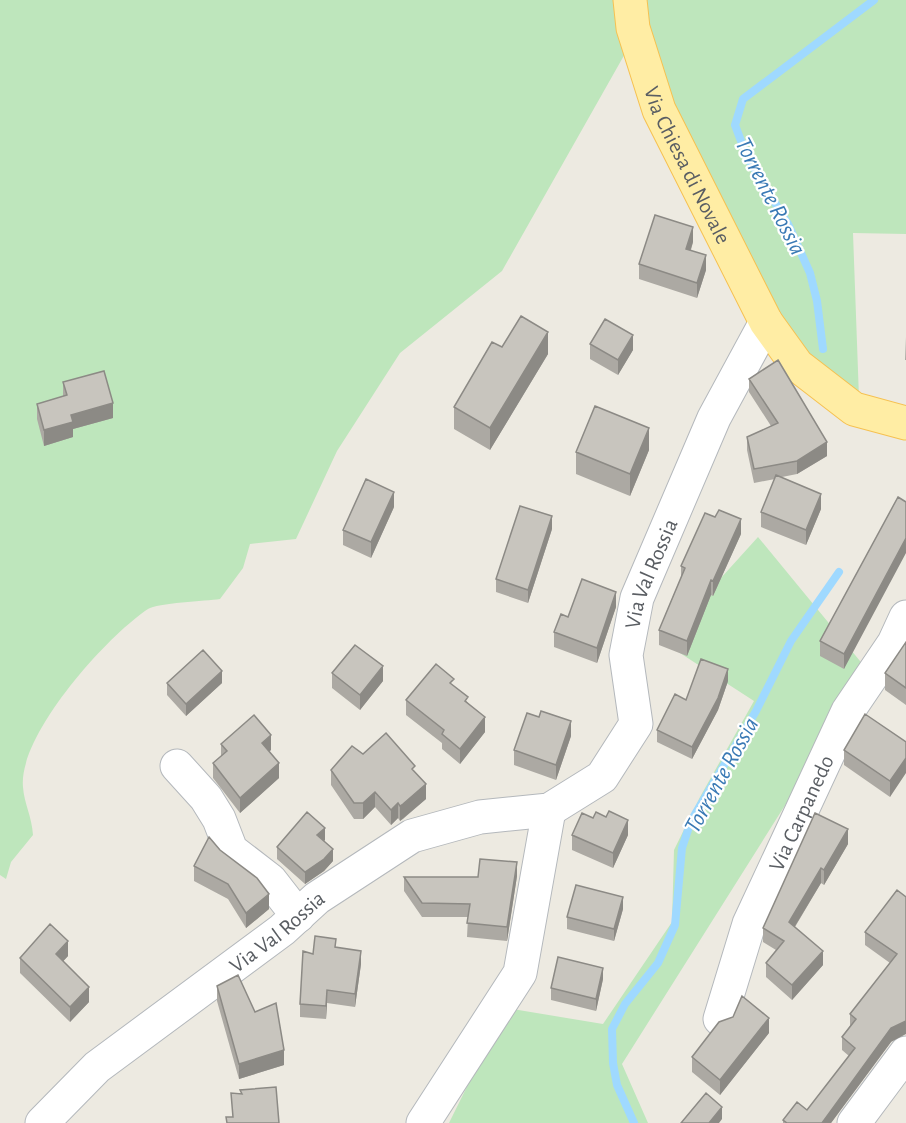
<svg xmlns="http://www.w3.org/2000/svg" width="906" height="1123" font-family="'Alegreya Sans',sans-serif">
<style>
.green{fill:#bee6bc}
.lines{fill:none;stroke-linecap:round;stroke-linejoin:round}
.stream{stroke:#9fd9ff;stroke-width:8}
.minor-casing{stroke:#b4b8bc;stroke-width:35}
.major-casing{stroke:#f6c151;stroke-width:35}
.minor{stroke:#fff;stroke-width:33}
.major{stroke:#ffeda4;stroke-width:33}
.wall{fill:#aca9a3}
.shaded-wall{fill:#8c8a85}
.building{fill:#c8c5be;stroke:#8c8a85;stroke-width:1.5}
.labels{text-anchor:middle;stroke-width:4.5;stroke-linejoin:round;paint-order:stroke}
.street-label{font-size:22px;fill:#5a5e63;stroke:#fff}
.water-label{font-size:24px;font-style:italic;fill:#3a7ab5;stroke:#fff}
</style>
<rect width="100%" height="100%" fill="#edeae1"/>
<path class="green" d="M0,0H906V234L853,233L859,398L795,350L655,101L639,29L502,271L400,353L337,451L296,539L250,544L243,568L220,599C206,601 157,603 148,609C107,636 18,735 23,787C24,803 32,817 33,835L11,862L6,879L0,875Z
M758,537L869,672L622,1064L648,1123H449L506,1008L603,1024L672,922L674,850L700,797L754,701L663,642Z"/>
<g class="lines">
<path class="stream" d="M823,349L817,301L810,273L788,224L747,157L735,125L743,99L874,0
M634,1123L617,1085L613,1063L612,1029L625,1004L658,963L675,925L682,848L691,821L756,711L791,641L839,572"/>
<g class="minor-casing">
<g id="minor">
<path d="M177,766L206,798L219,819L231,850L270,880L298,916"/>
<path id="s1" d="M720,1019L749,924L848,711L894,643L906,617"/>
<path id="s2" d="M42,1123L97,1067L282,930L317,898L412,836L480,817L549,810L602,777L636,724L626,655L637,598L714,418L766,322"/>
<path d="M423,1123L520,973L549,810"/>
<path d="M854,1123L906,1053"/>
</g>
</g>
<g class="major-casing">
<g id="major">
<path id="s3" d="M630,0L633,28L659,110L766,322L797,365L854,409L906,423"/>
</g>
</g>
<use href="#minor" class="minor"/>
<use href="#major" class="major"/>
</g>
<path class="wall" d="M693,242L691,250L706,270L697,298L639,279V264Z
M906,337V360H905Z
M590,344L633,350L618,375L590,359Z
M502,347L548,354L490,450L454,429V407Z
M749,379L827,456L797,474L782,477L821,509L806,545L761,527V512L775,479L754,483L747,450V437L771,426L749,392Z
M63,382L113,418L73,429V437L44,446L37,419V404L63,397Z
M649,450L630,496L576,474V452Z
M898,497L844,669L820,656V641Z
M394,507L371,558L343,545V530Z
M552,529L528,603L496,592V579Z
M741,534L713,596L711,595L687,656L659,645V630L681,577V566Z
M616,607L597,663L554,647V632L568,617Z
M906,642V705L885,690V673Z
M332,673L383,681L360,710L332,688Z
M728,681L718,710L692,759L657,742V730L686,700Z
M167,683H222L186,716L167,695Z
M454,686L468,703L485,732L460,764L442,749V743L406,715V700Z
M539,717L571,736L556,780L514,765V750Z
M906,742L890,797L844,765V750Z
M221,744L271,750L269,751L279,778L240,813L213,778V763L221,756Z
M363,754L415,772L426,799L403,819L400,821L398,818L391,825L375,807L363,819H354L331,785V770Z
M815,813L848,844L824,885L821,883L795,927L823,965L792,1000L766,977V963L776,950L763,942V928Z
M593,818L628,835L613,868L572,850V835Z
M325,840L324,841L333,861L324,871L305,884L277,859V847Z
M220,850L269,909L246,928L228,899L194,881V866Z
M517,876L507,941L467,937L468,917H422L404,891V877H478Z
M906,897L891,1042L831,1123H783V1120L807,1110L849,1056L842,1050V1037L850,1026V1014L890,963L865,945V932Z
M623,909L614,941L567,929V917Z
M336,947L361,964L355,1007L327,1003L326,1019L300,1017V1004L313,954Z
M68,956L63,961L89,1002L70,1022L20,973V958Z
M603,979L596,1011L551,1000V988Z
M217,986L255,1012L284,1065L239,1079L217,1001Z
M769,1033L720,1095L692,1072V1057Z"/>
<path class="shaded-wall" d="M693,227V242L686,264V249Z
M706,255V270L697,298V283Z
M548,332V354L490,450V428Z
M633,335V350L618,375V360Z
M113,403V418L73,429V437L44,446V430L71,415Z
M649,428V450L630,496V474Z
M827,442V456L797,474V461Z
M394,492V507L371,558V542Z
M821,494V509L806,545V530Z
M552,516V529L528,603V590Z
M741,519V534L713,596V581Z
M906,538V553L844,669V654Z
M711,580V595L687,656V641Z
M616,592V607L597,663V648Z
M383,666V681L360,710V695Z
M728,669V681L718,710L692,759V747Z
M222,671V683L186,716V704Z
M485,717V732L460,764V749Z
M571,721V736L556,780V765Z
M271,735V750L262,758V743Z
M906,758V773L890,797V781Z
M279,763V778L240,813V798Z
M426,784V799L400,821V806Z
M375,792V807L363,819V803Z
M398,803V818L391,825V810Z
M628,820V835L613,868V853Z
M325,828V840L317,848V835Z
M848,829V844L824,885V870Z
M333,849V861L324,871L305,884V872Z
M517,862V876L507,941V927Z
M821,868V883L789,936V922Z
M269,894V909L246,928V913Z
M623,897V909L614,941V929Z
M68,941V956L56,969V954Z
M361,951V964L355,1007V994Z
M823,951V965L792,1000V985Z
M603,968V979L596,1011V999Z
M89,987V1002L70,1022V1007Z
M327,990V1003L326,1019V1006Z
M769,1018V1033L720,1095V1080Z
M906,1021V1034L891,1042L831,1123H822L891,1028Z
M284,1050V1065L239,1079V1064Z
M722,1107V1119L719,1123H709Z"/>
<path class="building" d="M655,215L693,227L686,249L706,255L697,283L639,264Z
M521,316L548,332L490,428L454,407L492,342L502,347Z
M605,319L633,335L618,360L590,344Z
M778,360L827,442L797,461L754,469L747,437L778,423L749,379Z
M104,371L113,403L71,415L73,422L44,430L37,404L67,395L63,382Z
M595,406L649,428L630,474L576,452Z
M776,475L821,494L806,530L761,512Z
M366,479L394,492L371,542L343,530Z
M898,497L906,502V538L844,654L820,641Z
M520,506L552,516L528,590L496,579Z
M719,510L741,519L713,581L711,580L687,641L659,630L685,568L681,566L705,513L715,517Z
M582,579L616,592L597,648L554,632L561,614L568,617Z
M906,642V688L885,673Z
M355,645L383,666L360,695L332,673Z
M203,650L222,671L186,704L167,683Z
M701,659L728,669L718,698L692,747L657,730L675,694L686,700Z
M436,664L454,679L450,683L468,697L465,701L485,717L460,749L442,734L444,730L406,700Z
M541,711L571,721L556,765L514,750L527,713L539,717Z
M865,714L906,742V758L890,781L844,750Z
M254,715L271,735L262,743L279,763L240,798L213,763L227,751L221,744Z
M386,733L415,766L412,769L426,784L403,804L400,806L398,803L391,810L375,792L363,803H354L331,770L352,746L363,754Z
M609,811L628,820L613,853L572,835L582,813L593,818L596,812L606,817Z
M307,812L325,828L317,835L333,849L324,859L305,872L277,847Z
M815,813L848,829L824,870L821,868L789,922L823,951L792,985L766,963L784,941L763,928Z
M209,837L220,850L257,878L269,894L246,913L228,884L194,866Z
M480,859L517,862L507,927L467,923L470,904L422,903L404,877H478Z
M576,885L623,897L614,929L567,917Z
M897,890L906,897V1021L891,1028L822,1123H787L783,1120L797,1102L807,1110L855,1048L842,1037L856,1019L850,1014L897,954L865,932Z
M50,924L68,941L56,954L89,987L70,1007L20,958Z
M315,936L336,939L335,947L361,951L355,994L327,990L326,1006L300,1004L303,951L313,954Z
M558,957L603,968L596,999L551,988Z
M238,975L255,1012L276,1003L284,1050L239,1064L217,986Z
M742,996L769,1018L720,1080L692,1057L719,1022L733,1017Z
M276,1087L279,1123H227L226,1117H233L231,1093L242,1094L240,1090Z
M706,1093L722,1107L709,1123H681Z"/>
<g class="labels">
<g class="street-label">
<text dy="8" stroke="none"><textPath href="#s3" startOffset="176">Via Chiesa di Novale</textPath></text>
<text dy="8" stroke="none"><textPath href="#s2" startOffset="890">Via Val Rossia</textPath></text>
<text dy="8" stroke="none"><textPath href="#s1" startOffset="222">Via Carpanedo</textPath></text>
<text dy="8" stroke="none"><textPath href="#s2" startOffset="304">Via Val Rossia</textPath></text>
</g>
<g class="water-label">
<text transform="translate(771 196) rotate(63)" y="8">Torrente Rossia</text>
<text transform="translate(721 775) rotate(-61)" y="8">Torrente Rossia</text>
</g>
</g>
</svg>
